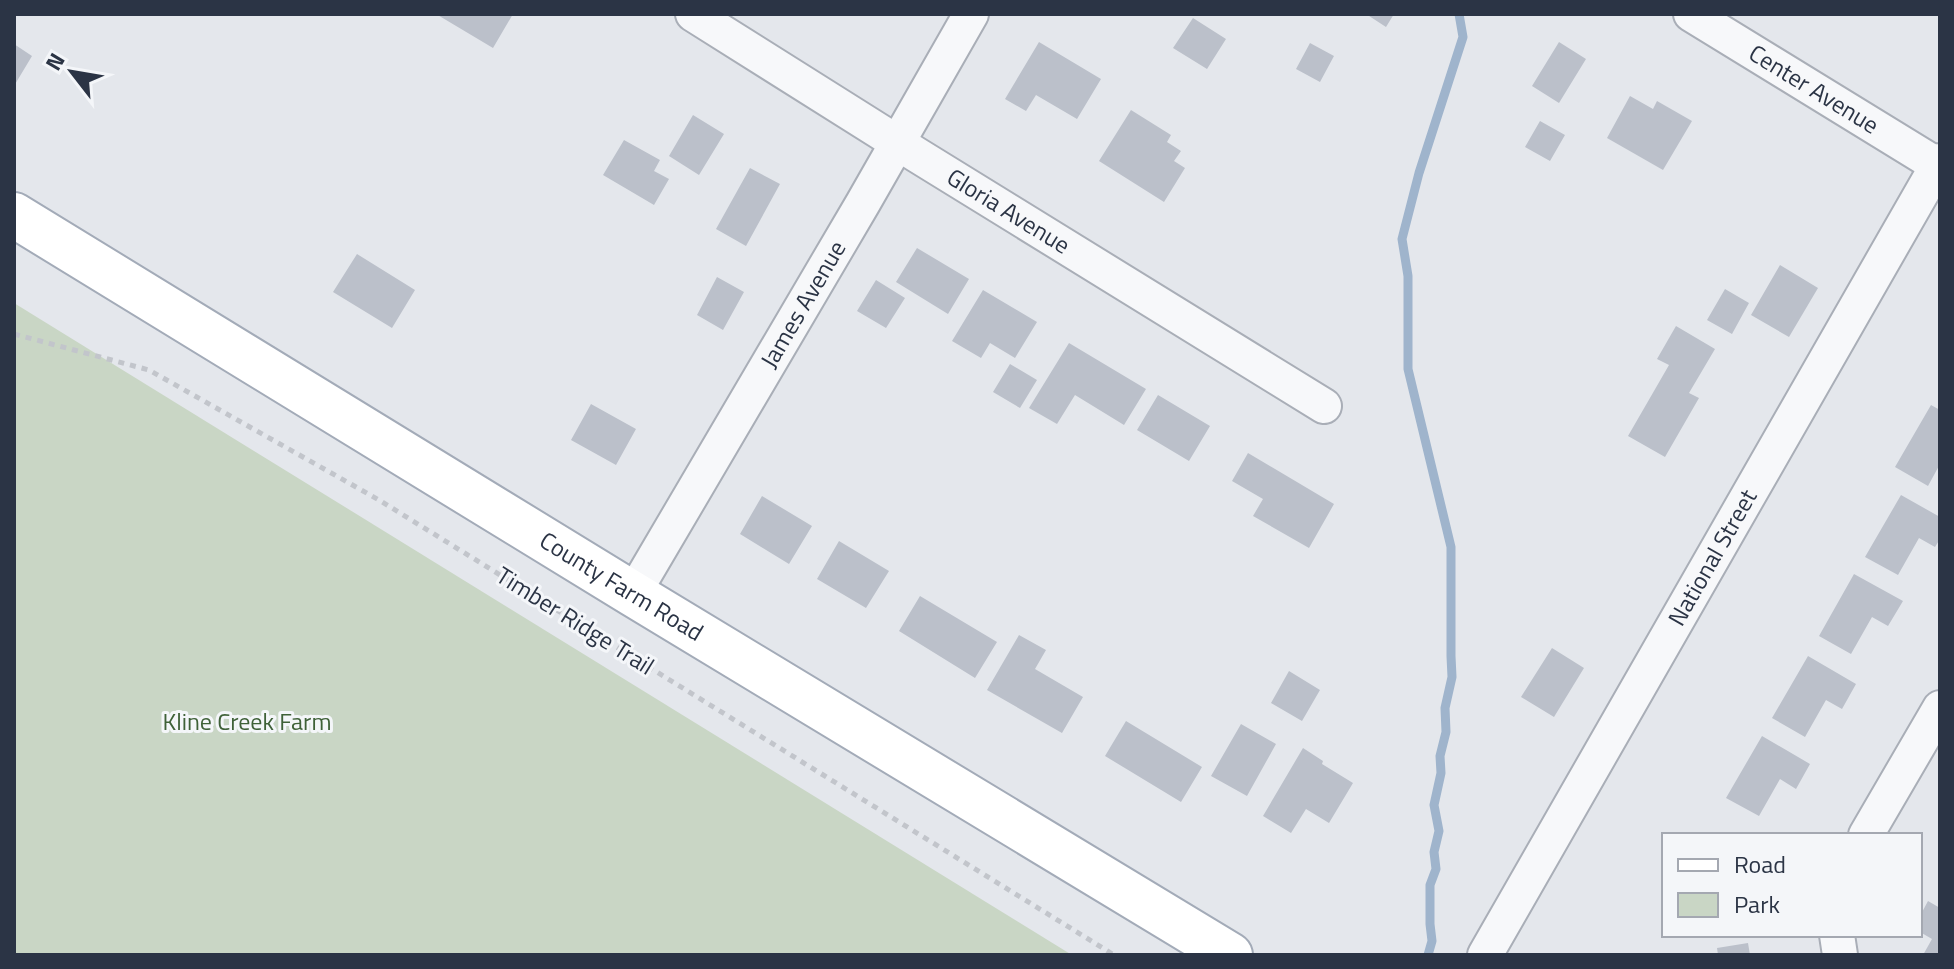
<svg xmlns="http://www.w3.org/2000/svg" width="1954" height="969" font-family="'Titillium Web',sans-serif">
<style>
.green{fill:#c9d6c5}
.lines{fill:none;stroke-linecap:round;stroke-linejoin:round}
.stream{stroke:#9fb4cc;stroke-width:9}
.building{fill:#bbc0ca}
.minor-casing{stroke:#a9aeb7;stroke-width:38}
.major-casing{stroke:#a3abb8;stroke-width:48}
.path{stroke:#c2c5cb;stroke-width:5;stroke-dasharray:6 6;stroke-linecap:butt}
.minor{stroke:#f7f8fa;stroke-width:34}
.major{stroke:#fff;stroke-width:44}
.labels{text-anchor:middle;stroke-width:6;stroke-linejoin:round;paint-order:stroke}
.street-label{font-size:24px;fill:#2b3445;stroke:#f4f6f9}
.park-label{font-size:24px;fill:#3f6138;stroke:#f4f6f9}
</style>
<rect width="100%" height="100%" fill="#e4e7ec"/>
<path class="green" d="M14,303L1072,955H14Z"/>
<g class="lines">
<path class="stream" d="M1428,955L1432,941L1430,924V885L1436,869L1434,852L1439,831L1434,805L1441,773L1440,756L1446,732L1445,708L1452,677L1451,656V547L1408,369V276L1402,239L1419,173L1463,37L1459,14"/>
</g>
<path class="building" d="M436,14H513L493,48Z
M1366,14H1394L1386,27Z
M1193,18L1226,39L1207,69L1173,48Z
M1039,42L1101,79L1077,119L1036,95L1026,111L1005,99Z
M1559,42L1586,59L1559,103L1532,86Z
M1310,43L1334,56L1320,82L1296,69Z
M14,44L32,56L14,86Z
M1630,96L1653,109L1657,101L1692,121L1663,170L1607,138Z
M1131,110L1171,135L1167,142L1181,151L1174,161L1185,168L1164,202L1099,161Z
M693,115L724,134L699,175L669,156Z
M1540,121L1565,135L1550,161L1525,147Z
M624,140L660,160L654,171L669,179L654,205L603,175Z
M750,168L780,184L746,246L716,229Z
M917,248L969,279L948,314L896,282Z
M357,254L415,290L392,328L333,292Z
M1780,265L1818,288L1789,337L1751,315Z
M717,277L744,292L723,330L697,315Z
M876,280L905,298L886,328L857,311Z
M1725,289L1749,303L1732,334L1707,320Z
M983,290L1037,322L1015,358L990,343L981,358L952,341Z
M1676,326L1715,349L1689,393L1699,398L1665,457L1628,436L1669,365L1657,359Z
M1069,343L1146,389L1124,425L1075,395L1057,424L1029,408Z
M1010,364L1037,380L1020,408L993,392Z
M1158,395L1210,426L1189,461L1137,430Z
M591,404L636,429L616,465L571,440Z
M1931,405L1940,410V464L1928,486L1895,467Z
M1248,453L1334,504L1309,548L1253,516L1263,499L1232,481Z
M1901,495L1940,517V539L1935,547L1919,538L1898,575L1865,557Z
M762,496L812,526L789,564L740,534Z
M839,541L889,571L866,608L817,579Z
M1854,574L1903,601L1888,626L1872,617L1851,654L1819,636Z
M920,596L997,642L975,678L899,631Z
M1019,635L1046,650L1035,669L1083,697L1062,733L987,690Z
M1552,648L1584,668L1554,717L1521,697Z
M1808,656L1856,684L1842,709L1826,700L1805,737L1772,718Z
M1289,671L1320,690L1302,721L1271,703Z
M1126,721L1202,767L1181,802L1105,756Z
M1241,724L1276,744L1247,796L1211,776Z
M1762,736L1810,764L1796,789L1780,779L1759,816L1726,798Z
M1303,748L1323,761L1322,764L1353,783L1329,823L1306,809L1291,833L1263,816Z
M1928,901L1940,908V955H1923L1932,939L1920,932V916Z
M1748,943L1750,955H1718L1717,948Z"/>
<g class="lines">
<g class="minor-casing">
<g id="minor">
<path id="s1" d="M693,14L917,155L1324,406"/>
<path id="s2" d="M1691,14L1937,165"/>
<path id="s3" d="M633,594L863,203L971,14"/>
<path d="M1866,835L1940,708"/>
<path d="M1837,935L1840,955"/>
<path id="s4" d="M1485,955L1940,161"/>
</g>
</g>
<g class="major-casing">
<g id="major">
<path id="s5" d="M14,215L633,594L1230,955"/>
</g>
</g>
<path class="path" d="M14,334L149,370L379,500L1114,955"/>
<use href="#minor" class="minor"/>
<use href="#major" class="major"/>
</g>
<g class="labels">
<g class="street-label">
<text dy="8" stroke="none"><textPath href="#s2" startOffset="144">Center Avenue</textPath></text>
<text dy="8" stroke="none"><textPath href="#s1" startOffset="372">Gloria Avenue</textPath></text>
<text dy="8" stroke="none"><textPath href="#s3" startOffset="336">James Avenue</textPath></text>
<text dy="8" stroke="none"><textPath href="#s4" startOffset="458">National Street</textPath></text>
<text dy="8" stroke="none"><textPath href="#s5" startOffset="712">County Farm Road</textPath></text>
<text transform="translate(575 621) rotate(32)" y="8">Timber Ridge Trail</text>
</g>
<g class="park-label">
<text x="247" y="730">Kline Creek Farm</text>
</g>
</g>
<rect width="1954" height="969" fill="none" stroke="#2b3445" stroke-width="32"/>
<rect x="1662" y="833" width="260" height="104" fill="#f4f6f9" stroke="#a4a8b1" stroke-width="2"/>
<rect x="1678" y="859" width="40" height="12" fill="#ffffff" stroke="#a4a8b1" stroke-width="2"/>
<text x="1734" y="873" font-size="24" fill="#2b3445">Road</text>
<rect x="1678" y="893" width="40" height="24" fill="#c9d6c5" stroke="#a4a8b1" stroke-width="2"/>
<text x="1734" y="913" font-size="24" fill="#2b3445">Park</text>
<g transform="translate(72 72) rotate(301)" stroke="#f4f6f9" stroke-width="6" paint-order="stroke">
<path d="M0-6L14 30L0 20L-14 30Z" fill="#2b3445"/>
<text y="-12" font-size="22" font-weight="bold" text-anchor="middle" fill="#2b3445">N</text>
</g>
</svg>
